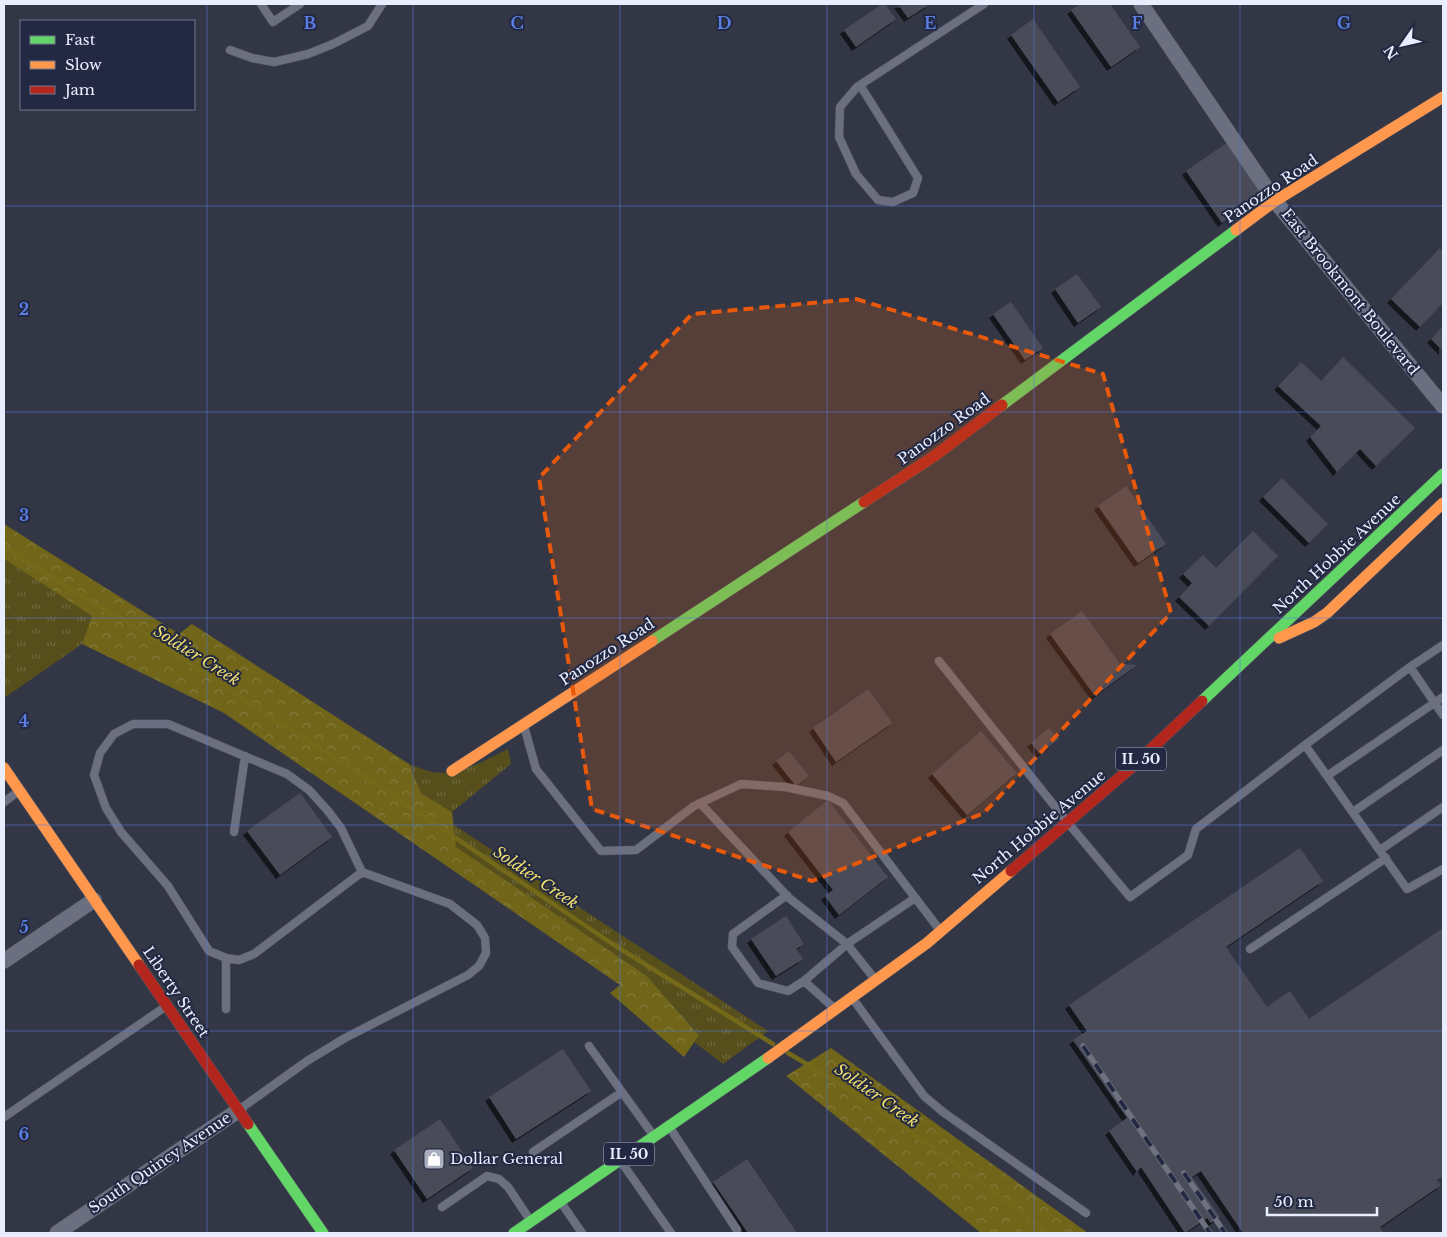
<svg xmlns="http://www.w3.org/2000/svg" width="1447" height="1237" font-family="'Libre Baskerville',serif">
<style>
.grass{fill:url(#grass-tufts)}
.forest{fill:url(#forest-crowns)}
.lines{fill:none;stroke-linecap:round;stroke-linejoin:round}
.stream{stroke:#746819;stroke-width:4.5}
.building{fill:#494c59;filter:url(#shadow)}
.lane-casing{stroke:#525561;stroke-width:9}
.street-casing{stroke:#525561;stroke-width:16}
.fast-casing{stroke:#525561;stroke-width:12}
.slow-casing{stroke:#525561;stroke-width:12}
.jam-casing{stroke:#525561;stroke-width:12}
.lane{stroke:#6b6f7f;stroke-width:8}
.street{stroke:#6b6f7f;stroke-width:15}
.fast{stroke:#63d668;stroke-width:11}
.slow{stroke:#ff974d;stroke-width:11}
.jam{stroke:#b3261e;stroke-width:11}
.rail-casing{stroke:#6e727f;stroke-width:5.5}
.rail{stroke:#232942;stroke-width:4;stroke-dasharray:11;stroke-linecap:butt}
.marked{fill:#e8590c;fill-opacity:0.2;stroke:#e8590c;stroke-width:4;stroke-dasharray:10 6;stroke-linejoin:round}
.grid{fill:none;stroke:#5a7ee4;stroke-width:1;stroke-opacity:0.55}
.labels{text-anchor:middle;stroke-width:4;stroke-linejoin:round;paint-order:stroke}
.shield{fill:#232942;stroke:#aeb3c6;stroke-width:1}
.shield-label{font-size:14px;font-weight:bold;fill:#e9eeff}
.street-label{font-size:15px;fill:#e9eeff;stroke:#232942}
.poi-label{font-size:15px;fill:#e9eeff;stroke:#232942;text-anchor:start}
.water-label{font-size:16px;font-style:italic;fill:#f0df6f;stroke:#232942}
.grid-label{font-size:16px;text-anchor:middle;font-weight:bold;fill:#5a7ee4;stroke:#232942;stroke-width:4;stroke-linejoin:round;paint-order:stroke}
</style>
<defs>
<pattern id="grass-tufts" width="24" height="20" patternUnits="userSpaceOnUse" patternTransform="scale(1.25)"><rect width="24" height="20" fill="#564f1b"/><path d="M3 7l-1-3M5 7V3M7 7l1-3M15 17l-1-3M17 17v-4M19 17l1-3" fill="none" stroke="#6e693d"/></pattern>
<pattern id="forest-crowns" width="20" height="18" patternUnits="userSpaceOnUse" patternTransform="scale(1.25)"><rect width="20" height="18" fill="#706519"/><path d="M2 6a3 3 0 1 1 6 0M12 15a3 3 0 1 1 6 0" fill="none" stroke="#847b3c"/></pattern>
<filter id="shadow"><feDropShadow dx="-4" dy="4" stdDeviation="0" flood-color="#0009"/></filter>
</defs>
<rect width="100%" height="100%" fill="#333745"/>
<path class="grass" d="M4,559L93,616L82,644L4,698Z
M508,749L511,764L452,812L421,793L409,764C415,766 421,769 428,771C455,778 484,761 508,749Z
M454,825L768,1031L723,1064L694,1042L699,1034L647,976L455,847Z"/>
<path class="forest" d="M4,524L179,634L192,624L409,764L421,793L452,812L456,847L647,976L699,1035L684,1057L610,993L620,985L224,713L82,644L92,616L4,559Z
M831,1048L1088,1233H981L786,1076Z"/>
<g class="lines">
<path class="stream" d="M4,547L88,600L134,626L264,713L373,782L611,943L773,1044
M788,1053C880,1106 964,1171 1049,1233"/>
</g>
<path class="building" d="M882,4H885L896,19L856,47L844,30Z
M898,4H930L908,18Z
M1080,4H1110L1140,47L1111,67L1071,10Z
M1033,19L1080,87L1058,102L1011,35Z
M1228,142L1264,193L1222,223L1186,171Z
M1440,248L1443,252V303L1420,327L1391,299Z
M1077,274L1101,307L1078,323L1055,289Z
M1011,302L1043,348L1025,360L993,314Z
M1443,326V351L1431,339Z
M1343,357L1415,428L1376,466L1360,449L1337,472L1310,437L1321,426L1278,386L1301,362L1321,381Z
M1282,478L1328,524L1309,543L1263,497Z
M1126,486L1166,544L1138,563L1098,506Z
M1253,531L1278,556L1209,626L1179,597L1192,583L1183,574L1203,555L1216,568Z
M1082,611L1120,664L1137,665L1095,696L1050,634Z
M868,689L892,723L836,762L813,728Z
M1049,728L1059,739L1040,754L1031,743Z
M981,731L1017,773L967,815L932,774Z
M789,751L809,776L796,786L776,761Z
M300,793L332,837L280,875L247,831Z
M828,800L888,877L839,915L825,896L833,890L788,832Z
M1300,848L1323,881L1226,947L1267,1007L1290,991L1309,1019L1443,928V1176L1437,1180L1441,1185L1380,1227L1384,1233H1243L1201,1171L1192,1177L1220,1217L1211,1223L1207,1218L1185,1233L1141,1167L1137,1172L1109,1131L1127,1118L1073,1040L1087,1031L1069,1005Z
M786,916L804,944L796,949L803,959L776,976L751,939Z
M563,1049L591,1091L516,1139L489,1097Z
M440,1119L473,1168L427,1199L394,1150Z
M747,1159L797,1233H748L713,1182Z"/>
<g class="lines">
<g class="lane-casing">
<path id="lane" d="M261,4L273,22L300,4
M230,50L252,58L274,62L308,54L333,44L368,26L382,4
M860,85L918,178L913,193L893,202L878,200L856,174L839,137L840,107L857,87L860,85L984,4
M939,661L1068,823L1130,897L1188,855L1196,829L1305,745L1407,889L1443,869
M1410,667L1443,645
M524,726L536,769L601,851L636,850L694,806L741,784L785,787L828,796L843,803L939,929
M1305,745L1410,667L1443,715
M1327,776L1443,697
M4,802L19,791
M700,803L789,898L847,944L804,981
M1353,812L1443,750
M234,832L245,756
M1380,850L1443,807
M787,895L733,934L732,947L758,983L788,991L804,981L834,1008
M1250,949L1386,858
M226,958L209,951L168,886L121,832L106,808L94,775L100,753L114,734L133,724H168L287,774L309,790L328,811L341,828L362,872
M874,978L847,944L915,898
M853,999L924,1096L943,1112L1086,1213
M226,1009V958L239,960L254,954L362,872L450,904L477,925L485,938L486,953L479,966L468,975L345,1038L307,1061L240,1109
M589,1046L622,1092
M4,1117L165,1007
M670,1128L737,1230V1233
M533,1152L622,1092L653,1135
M622,1163L671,1233
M562,1204L582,1233
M442,1207L487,1176L499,1179L508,1187L530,1220"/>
</g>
<g class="street-casing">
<path id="street" d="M1141,4L1275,201L1443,406
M4,961L94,900
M57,1233L239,1110"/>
</g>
<g class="fast-casing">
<path id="fast" d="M1002,405L1236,230
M652,641L864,502
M1202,701L1443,474
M248,1124L323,1233
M514,1233L768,1058"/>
</g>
<g class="slow-casing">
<path id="slow" d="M1236,230L1275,201L1443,97
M1279,638L1314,622L1327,613L1443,503
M4,768L139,965
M452,771L652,641
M768,1058L927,943L1011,871"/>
</g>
<g class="jam-casing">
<path id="jam" d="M864,502L933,457L1002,405
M1011,871L1133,766L1202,701
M139,965L248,1124"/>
</g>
<use href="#lane" class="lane"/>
<use href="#street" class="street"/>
<use href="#fast" class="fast"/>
<use href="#slow" class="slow"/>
<use href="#jam" class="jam"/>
<g class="rail-casing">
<path id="rail" d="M1083,1046L1210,1233
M1184,1173L1225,1233"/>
</g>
<use href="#rail" class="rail"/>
</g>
<path class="marked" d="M856,299L1103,374L1171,613L984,813L812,881L592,809L539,478L692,314Z"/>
<path class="grid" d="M207,4V1233M413,4V1233M620,4V1233M827,4V1233M1034,4V1233M1240,4V1233M4,206H1443M4,412H1443M4,618H1443M4,825H1443M4,1031H1443"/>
<defs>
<g id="shop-square" transform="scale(1.125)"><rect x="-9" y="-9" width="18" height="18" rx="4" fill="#a9aebe" stroke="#232942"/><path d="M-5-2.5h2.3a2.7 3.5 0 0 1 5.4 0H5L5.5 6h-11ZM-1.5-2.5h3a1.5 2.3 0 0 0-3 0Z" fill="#fff"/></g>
</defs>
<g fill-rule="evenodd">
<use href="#shop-square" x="434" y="1159"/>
</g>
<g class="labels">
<g class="shield">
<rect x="1116" y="747.5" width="50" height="23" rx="4"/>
<rect x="604" y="1142.5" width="50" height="23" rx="4"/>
</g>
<g class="shield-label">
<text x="1141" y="764">IL 50</text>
<text x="629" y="1159">IL 50</text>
</g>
<g class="street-label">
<text transform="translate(1271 189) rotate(-34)" y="5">Panozzo Road</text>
<text transform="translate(1350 292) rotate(51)" y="5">East Brookmont Boulevard</text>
<text transform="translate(944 429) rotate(-36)" y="5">Panozzo Road</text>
<text transform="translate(1337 554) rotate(-43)" y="5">North Hobbie Avenue</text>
<text transform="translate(607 652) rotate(-33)" y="5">Panozzo Road</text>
<text transform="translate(1039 827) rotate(-40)" y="5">North Hobbie Avenue</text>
<text transform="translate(176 992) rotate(56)" y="5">Liberty Street</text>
<text transform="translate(160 1163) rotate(-34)" y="5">South Quincy Avenue</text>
</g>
<g class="poi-label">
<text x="450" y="1164">Dollar General</text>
</g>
<g class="water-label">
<text transform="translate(197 655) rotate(32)" y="6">Soldier Creek</text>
<text transform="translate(536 877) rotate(34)" y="6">Soldier Creek</text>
<text transform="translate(877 1095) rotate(35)" y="6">Soldier Creek</text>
</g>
</g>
<g class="grid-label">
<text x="310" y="29">B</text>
<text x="517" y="29">C</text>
<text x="724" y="29">D</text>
<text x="930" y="29">E</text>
<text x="1137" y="29">F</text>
<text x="1344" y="29">G</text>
<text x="24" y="315">2</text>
<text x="24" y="521">3</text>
<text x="24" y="727">4</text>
<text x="24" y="933">5</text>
<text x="24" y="1140">6</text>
</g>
<rect width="1447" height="1237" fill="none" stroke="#e9eeff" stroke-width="10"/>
<rect x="20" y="20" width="175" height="90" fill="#232942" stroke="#72788e"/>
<rect x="30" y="36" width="25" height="8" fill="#63d668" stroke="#72788e"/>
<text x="65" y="45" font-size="15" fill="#e9eeff">Fast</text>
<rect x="30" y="61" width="25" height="8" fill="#ff974d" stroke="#72788e"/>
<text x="65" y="70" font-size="15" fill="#e9eeff">Slow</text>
<rect x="30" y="86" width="25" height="8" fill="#b3261e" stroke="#72788e"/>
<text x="65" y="95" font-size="15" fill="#e9eeff">Jam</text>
<g transform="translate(1402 45) rotate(236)" stroke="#232942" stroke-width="4" paint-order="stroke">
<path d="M0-4L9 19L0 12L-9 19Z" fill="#e9eeff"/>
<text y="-8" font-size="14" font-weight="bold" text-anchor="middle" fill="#e9eeff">N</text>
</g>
<path d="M1267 1207v8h110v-8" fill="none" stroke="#e9eeff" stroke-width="2.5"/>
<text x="1274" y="1207" font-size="15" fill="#e9eeff" stroke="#232942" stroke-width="4" paint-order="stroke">50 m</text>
</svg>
